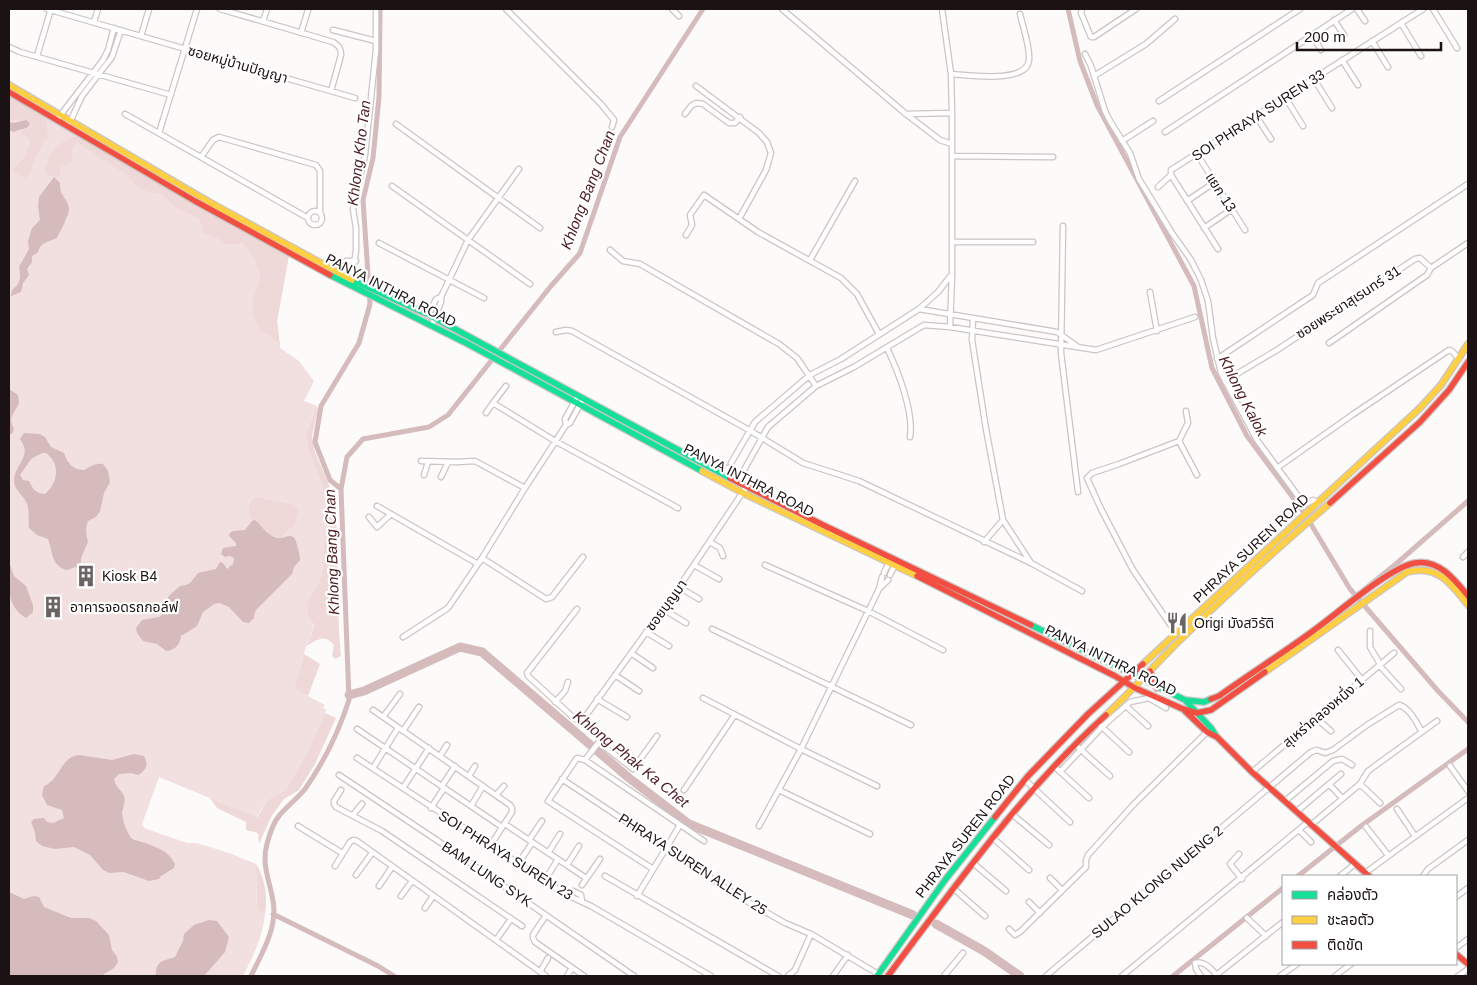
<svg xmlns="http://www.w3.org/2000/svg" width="1477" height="985" font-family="Arial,'Noto Sans Thai',sans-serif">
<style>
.green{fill:#f2dfe0}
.forest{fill:#eed8d8}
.water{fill:#d5bbbb;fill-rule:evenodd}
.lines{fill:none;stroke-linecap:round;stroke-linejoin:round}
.canal{stroke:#d5bbbb;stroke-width:5}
.river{stroke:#d5bbbb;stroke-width:9}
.street-tunnel{stroke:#dbd7d7;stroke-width:4.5;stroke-dasharray:4.5 2;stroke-linecap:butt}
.street-casing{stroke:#cbc5c5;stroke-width:7}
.fast-casing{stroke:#cbc5c5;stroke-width:8}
.slow-casing{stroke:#cbc5c5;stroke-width:8}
.jam-casing{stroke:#cbc5c5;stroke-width:8}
.street{stroke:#fffefe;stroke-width:4.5}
.fast{stroke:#16e098;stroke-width:5.5}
.slow{stroke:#ffcf43;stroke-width:5.5}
.jam{stroke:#f24e42;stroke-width:5.5}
.labels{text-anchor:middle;stroke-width:4.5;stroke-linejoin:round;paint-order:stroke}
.street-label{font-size:14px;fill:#1b1313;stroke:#fff}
.poi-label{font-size:14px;fill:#1b1313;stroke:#fff;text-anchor:start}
.water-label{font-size:15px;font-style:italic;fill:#4c1c20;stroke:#fff}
</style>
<rect width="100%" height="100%" fill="#fdfafa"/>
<path class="green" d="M9,95L289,255L277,321L280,348L299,361L314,381L304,401L317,406L306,433L328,500L331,535L332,600L314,620L311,636L307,643L294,689L325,705L323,708L326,709L325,713L306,754L286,790L269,799L256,817L159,777L142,824L144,828L187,843H197L229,853L256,864L257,911L265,913C263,937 253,956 243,976H9Z"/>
<path class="forest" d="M9,95L45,116L48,137L43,142L26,179L14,172V168C24,160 28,153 30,139L20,132L31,128L32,123L26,119L9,120Z
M75,137L80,138L188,201L244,230L289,255L277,321L280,345L269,335L260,330L253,315V299L261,278L258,267L251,252L243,243L223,244L219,239L204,233L200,219L174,206L162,194L146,191L136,186L127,175L77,142L73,146L71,155L73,159L69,164L61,166L59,178L52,175L50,177L45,171C52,151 54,144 75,137Z
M317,406L318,409L312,436L315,452L336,501L339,633L341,656L335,659L332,656L334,645C324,633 318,640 306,646L311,636L314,624C298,605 316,594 321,578C325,565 324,548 325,535L330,530L328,500L309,450L306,433Z
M256,497L294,505L298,511L294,525L280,537L271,536L255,520L252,521C247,512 248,503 256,497Z
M304,654L320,664L308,696L294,689Z
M325,713L336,718L315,764L299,790L284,799L271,817L259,844L258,833L246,830V822L217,808L210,798L257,817L269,799L286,790L306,754Z
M256,864C265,878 268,897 265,913L257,911Z"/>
<path class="water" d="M26,120L30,123L29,126C25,130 19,129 14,132L9,130V122L14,123Z
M54,177L60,183C59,197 67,197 69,208C70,213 60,232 57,238C49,242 40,242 38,252L32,256V262L27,269L29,275L23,283L21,292L11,296L12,290C21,284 21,276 19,267L29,249L28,241L32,228L40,220L38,206L39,197Z
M9,389L18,395L19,403C15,413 7,417 14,429L12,434H9Z
M24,433L40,434L45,437L51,447L64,453C67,463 73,470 84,470C91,467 94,463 103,464L108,471L110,482L104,493L100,511L96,517L88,521C85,529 86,534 88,542L81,558V562L76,567L67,570C51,566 53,552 48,539L37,535L29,528C28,520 30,512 27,504C24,495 14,491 14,480C15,463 33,457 20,439ZM42,453H46C61,464 58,483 45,494C36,494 32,488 29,481L23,480L20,475L31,459Z
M255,520C261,525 265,532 272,536C286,544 293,524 298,549C299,553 300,556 300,560L294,567L292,574L256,610L254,615V618L249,623L243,622L229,607L220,603L214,604L203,612L197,626L181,636C180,644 176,650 166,651L157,644L143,641L137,633L136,628L142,620L159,617L164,613L168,608V597L172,593L180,586L186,585L190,583L198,573L216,569L220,562L223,563L227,569L233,564L234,558L230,556L225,557L221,554L223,548L236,546V543L229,536L230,533L233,531L245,530L252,521Z
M9,562L14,576L26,586L33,605V612L26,618C5,605 9,583 9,562Z
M134,754L144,756C149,764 146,771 138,775L131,773L119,774L114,779C115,787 121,789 124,796C126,802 123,807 122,812C122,820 127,833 132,839C147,844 168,848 175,864L174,868L161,876L159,879L149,881L124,872L109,873L103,870L90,855L74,847L55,849L42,846L36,841L35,832L31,822L34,819L44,818L47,822L53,823L64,818L62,810L47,805L42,795L44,786C61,779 60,757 79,755L112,760Z
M9,892L24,899L34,896L39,897L44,907L71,918H89L96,921L109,935L112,950L117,957L118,962L114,968L101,976H9Z
M209,920L217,921L229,937L225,952L204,976H156C155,961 163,961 175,957L183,941L184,934L194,925Z"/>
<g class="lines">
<path class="canal" d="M1068,9L1080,61L1097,105L1194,286L1212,368L1247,436L1303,511L1350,589L1438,691L1468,722
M341,489L330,480L315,442L321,406L359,343L370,304L363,200L373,158L379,97L380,9
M1356,596L1396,564L1468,501
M1298,876L1361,826L1468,749
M273,914L378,966L394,976
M251,976C262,953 278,927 273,901C270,881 261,865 267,844C269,836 273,823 279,816C287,806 297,799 305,789C324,762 339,731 349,700L341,489L347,457L363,439L429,427L448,415L551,286L580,253L620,137L703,9
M1173,976L1283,888"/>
<path class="river" d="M349,695L364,691L460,647L482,652L629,778L689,824L913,915
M936,924L984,951L1020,976"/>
<path class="street-tunnel" d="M742,475L744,470"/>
<g class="street-casing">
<path id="street" d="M47,9L355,98
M220,9L333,42C339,46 341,48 341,55L331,91
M506,9L601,104L614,120L612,127
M672,9L679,16
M782,9L906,114L940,140L952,144
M942,9L951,74L952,113V274L950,327
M1082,9L1081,13L1091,37H1094L1136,9
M1357,9L1365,21
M1433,9L1457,48
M1334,20L1344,35
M263,21L267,9
M94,22L98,9
M1401,23L1421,56
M333,30L376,41
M301,33L308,10
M1312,35L1321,50
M141,36L149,9
M1372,41L1388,67
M9,47L20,52L171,95
M1085,54L1091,66L1105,111L1110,121L1130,153L1139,179L1172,233L1191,260L1201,280L1208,301L1213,338L1221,373L1257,440L1301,500L1306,504L1313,500L1318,503
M37,56L51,9
M1342,60L1358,85
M951,74C968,75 1027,84 1029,60C1030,45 1023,28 1020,14
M1094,76L1146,44L1175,19
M1314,79L1332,108
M696,86L759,133L767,142L771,153L766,170L739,219L758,232L841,278L857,294L879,334
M1285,97L1303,126
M1159,101L1300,9
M125,114L308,218
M685,114L691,106L696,103L703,104L729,123H735L740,117
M906,114L952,113
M1256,116L1271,139
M59,117L103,60L108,50L114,28
M70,122L82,96L112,57L121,30
M396,124L540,228
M1165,132L1352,9
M159,133L197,9
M1122,141L1153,121
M1197,154L1245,230
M953,156L1053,157
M201,157L213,140L219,137L316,165L320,171V213
M392,186L530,284
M1158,187L1171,175
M1187,201L1215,182
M308 218a7 7 0 1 1 14 0a7 7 0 1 1-14 0Z
M1063,226L1061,353L1078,492
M1204,228L1232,209
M686,235L692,225L690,215L704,195L739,219
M952,242H1033
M379,243L484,298
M1218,249L1171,175V170L1423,9
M610,250L623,261L640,264L779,344L797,358L816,386
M810,260L855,181
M339,273L346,261H356
M352,280L356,250V228L353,209L365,155L376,50V9
M1150,292L1157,331
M919,309L1057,332L1077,346
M428,316L436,299L441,297L468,240L519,169
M973,318L972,340L986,429L1003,520L1031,563
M432,325L441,302V297
M556,332L566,330L572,331L749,430L803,463L859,481L1031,563L1082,591
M1329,343L1427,275L1431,268
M887,348C898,371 914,412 910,437
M1217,359L1313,295L1318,283L1468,184
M1225,381L1277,350L1415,259L1420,258L1431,268L1468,243
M506,386L493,403L555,441L678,508
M486,413L493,403
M566,425L565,419L576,399
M1179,441L1197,475
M421,461L457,462L475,461L525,488
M731,463L755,422L810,375L841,359L919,309L938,292L952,274
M1277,468L1352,415L1449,350L1452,351L1459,359
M744,470L768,427L816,386L854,367L924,325L950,327L1096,350L1195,317
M424,475L428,462
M725,475L728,468
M441,477L448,462
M377,506L478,564
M369,517L377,527L391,514
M710,542L720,548L723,556
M984,542L1003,520
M1463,557L1468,552
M482,558L546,599L552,597L583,557
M694,565L719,579
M765,565L868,611L943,650
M884,573L890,560
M890,575L896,563
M679,587L699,599
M879,589L888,580
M577,609L527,673L528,676L575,719L582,721L598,735L599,742L585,760
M663,609L686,623
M712,629L911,725
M1370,631V647L1380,664
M646,632L669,646
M1176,633L1133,570L1101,509L1087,478L1092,473L1119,464L1179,441L1188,423L1186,411
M403,637L448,608L482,558L525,488L566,425L570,423L583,399
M1338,650L1362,680
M631,653L653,668
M1379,665L1401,689
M615,675L639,691
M703,698L801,749L877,786
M597,699L627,717
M555,702L565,691L568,682
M1126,706L1148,726
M373,710L510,805L512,808V812L490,846
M383,717L400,694
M1316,718L1331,731
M582,721L679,587L747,486
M1101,726L1129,752
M357,729L502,827
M403,731L419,707
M599,742L633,769L657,736
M1079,748L1110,776
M440,756L447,745
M357,758L565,894L591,906L711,976
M1054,766L1089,798
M1450,766L1468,791
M373,768L398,728
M1060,772L1102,727L1130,702L1149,698L1166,708
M1252,772L1394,653
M339,775L456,853L634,976
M469,776L475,766
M562,779L741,898L785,923L811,934L878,974
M1025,780L1070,822
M1329,784L1342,798
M1360,784L1380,803
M442,786L455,766
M403,788L429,748
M341,790L334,801V804L336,807L382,831L522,926
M684,790L734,716
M779,790L870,834
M496,795L504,786
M1285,801L1333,761L1342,759L1352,765
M471,806L483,786
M431,808L444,788
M1397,809L1415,836
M1296,812L1341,774
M1012,814L1049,845
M353,815L362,804
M505,824L586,878
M1311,825L1360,784L1368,771L1437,721
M298,826L342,853
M759,826L801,749L879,589L882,577
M1366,827L1388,855
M1299,830L1311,842
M993,838L1029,870
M529,840L542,821
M548,853L560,834
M1239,854L1230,864L1242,879
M973,863L1006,891
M518,864L532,843
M567,865L579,846
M335,866L350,842L353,840L357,841L546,976
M653,869L548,801L577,758L585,760L704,841
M1365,873L1468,798
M356,875L372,853
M605,876L778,976
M1340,876L1355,864
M1423,876L1428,869L1468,840
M1050,878L1062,890
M544,882L558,859
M582,885L600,859
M379,886L392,867
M953,888L985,916
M565,894L573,891L581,895L582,902
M401,896L412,881
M637,896L680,825
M1456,897L1468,888
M1029,902L1040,913
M425,908L433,896
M546,915L533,935V938L535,942L584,976
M1247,918L1266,936
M1009,929L1015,935L1021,931L1086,867V860L1088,855L1134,804L1207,732
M496,940L511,919
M1456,948L1468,939
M540,972L548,958
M567,976L572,968
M788,976L795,970L811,934
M833,976L848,955
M944,976L963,953
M1046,976L1311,752L1317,750L1325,753L1333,750L1367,725L1399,705C1410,708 1416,722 1422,732
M1122,976L1308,822
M1201,976L1196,969L1195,963C1204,960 1211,969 1217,975
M1215,976L1283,922
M1280,976L1297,964
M1335,976L1351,964
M1458,976L1468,969"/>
</g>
<g class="fast-casing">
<path id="fast" d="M330,275L468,344L702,471
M352,280L429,315L730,478
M1031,625L1185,700L1204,702L1211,699
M1185,700L1211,728L1216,736
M877,976L945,880L995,817"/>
</g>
<g class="slow-casing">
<path id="slow" d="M9,85L209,202L352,280
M702,471L743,493L917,576
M1143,664L1420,408L1441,385L1468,344
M1265,672L1407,572C1437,564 1451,583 1468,605
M1106,715C1133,690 1157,662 1184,636C1231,590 1280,546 1330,503"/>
</g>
<g class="jam-casing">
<path id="jam" d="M9,92L195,201L330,275
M730,478L823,525L1031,625
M1330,503L1420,422L1449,390L1468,362
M917,576L1115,676L1135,688L1183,709L1197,713L1211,710L1265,672
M1150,671L1157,688
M1211,699L1219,696C1251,673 1285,652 1317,628C1339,612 1390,567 1415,563C1439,559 1455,580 1468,596
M1185,711L1207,732L1217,737L1252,772L1369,876
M995,817L1028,776L1088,714L1143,664
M1456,954L1468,964
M888,976C956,885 1022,791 1106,715"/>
</g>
<use href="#street" class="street"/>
<use href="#fast" class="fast"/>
<use href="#slow" class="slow"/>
<use href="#jam" class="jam"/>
</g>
<defs>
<g id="building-bare" transform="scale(1.725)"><path d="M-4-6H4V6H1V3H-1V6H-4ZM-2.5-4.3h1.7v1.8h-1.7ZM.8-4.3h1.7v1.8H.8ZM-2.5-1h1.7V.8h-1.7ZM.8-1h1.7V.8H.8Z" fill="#6a6464" stroke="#fff" stroke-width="2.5" paint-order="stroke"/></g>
<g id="restaurant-bare" transform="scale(1.725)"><path d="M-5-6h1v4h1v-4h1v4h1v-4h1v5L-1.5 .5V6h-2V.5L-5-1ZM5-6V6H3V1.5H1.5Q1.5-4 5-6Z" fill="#6a6464" stroke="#fff" stroke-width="2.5" paint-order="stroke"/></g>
</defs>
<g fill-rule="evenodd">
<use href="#building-bare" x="86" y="576"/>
<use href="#building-bare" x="53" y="607"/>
<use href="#restaurant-bare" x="1177" y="623"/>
</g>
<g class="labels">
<g class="street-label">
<text transform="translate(238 64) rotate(16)" y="5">ซอยหมู่บ้านปัญญา</text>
<text transform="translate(1258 115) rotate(-33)" y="5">SOI PHRAYA SUREN 33</text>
<text transform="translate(1221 192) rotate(57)" y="5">แยก 13</text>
<text transform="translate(391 290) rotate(27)" y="5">PANYA INTHRA ROAD</text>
<text transform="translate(1348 302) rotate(-33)" y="5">ซอยพระยาสุเรนทร์ 31</text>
<text transform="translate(749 480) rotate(27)" y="5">PANYA INTHRA ROAD</text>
<text transform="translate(1251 548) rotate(-43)" y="5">PHRAYA SUREN ROAD</text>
<text transform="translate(666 605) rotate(-54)" y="5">ซอยบุญมา</text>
<text transform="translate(1111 660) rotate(26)" y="5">PANYA INTHRA ROAD</text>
<text transform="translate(1323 712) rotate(-40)" y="5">สุเหร่าคลองหนึ่ง 1</text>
<text transform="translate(965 836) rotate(-52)" y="5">PHRAYA SUREN ROAD</text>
<text transform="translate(506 855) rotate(32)" y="5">SOI PHRAYA SUREN 23</text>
<text transform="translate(693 864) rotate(33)" y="5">PHRAYA SUREN ALLEY 25</text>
<text transform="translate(487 874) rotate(34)" y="5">BAM LUNG SYK</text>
<text transform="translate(1157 882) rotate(-40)" y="5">SULAO KLONG NUENG 2</text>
</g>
<g class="poi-label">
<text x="102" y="581">Kiosk B4</text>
<text x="70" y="612">อาคารจอดรถกอล์ฟ</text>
<text x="1194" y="628">Origi มังสวิรัติ</text>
</g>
<g class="water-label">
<text transform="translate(359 153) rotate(-83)" y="5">Khlong Kho Tan</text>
<text transform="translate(588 190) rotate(-69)" y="5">Khlong Bang Chan</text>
<text transform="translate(1243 396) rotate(63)" y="5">Khlong Kalok</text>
<text transform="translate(332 552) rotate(-92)" y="5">Khlong Bang Chan</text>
<text transform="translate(631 759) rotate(39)" y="5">Khlong Phak Ka Chet</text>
</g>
</g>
<rect width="1477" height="985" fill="none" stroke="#1b1313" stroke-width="20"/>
<rect x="1282" y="875" width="175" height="90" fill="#ffffff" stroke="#a4a1a1"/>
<rect x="1292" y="891" width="25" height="8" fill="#16e098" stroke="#a4a1a1"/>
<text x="1327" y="900" font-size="15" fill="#1b1313">คล่องตัว</text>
<rect x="1292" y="916" width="25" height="8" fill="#ffcf43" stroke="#a4a1a1"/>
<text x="1327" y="925" font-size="15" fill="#1b1313">ชะลอตัว</text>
<rect x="1292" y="941" width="25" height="8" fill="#f24e42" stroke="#a4a1a1"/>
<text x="1327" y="950" font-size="15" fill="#1b1313">ติดขัด</text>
<path d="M1297 42v8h144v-8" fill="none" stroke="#1b1313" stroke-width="2.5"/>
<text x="1304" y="42" font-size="15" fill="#1b1313" stroke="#ffffff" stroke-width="4" paint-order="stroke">200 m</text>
</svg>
